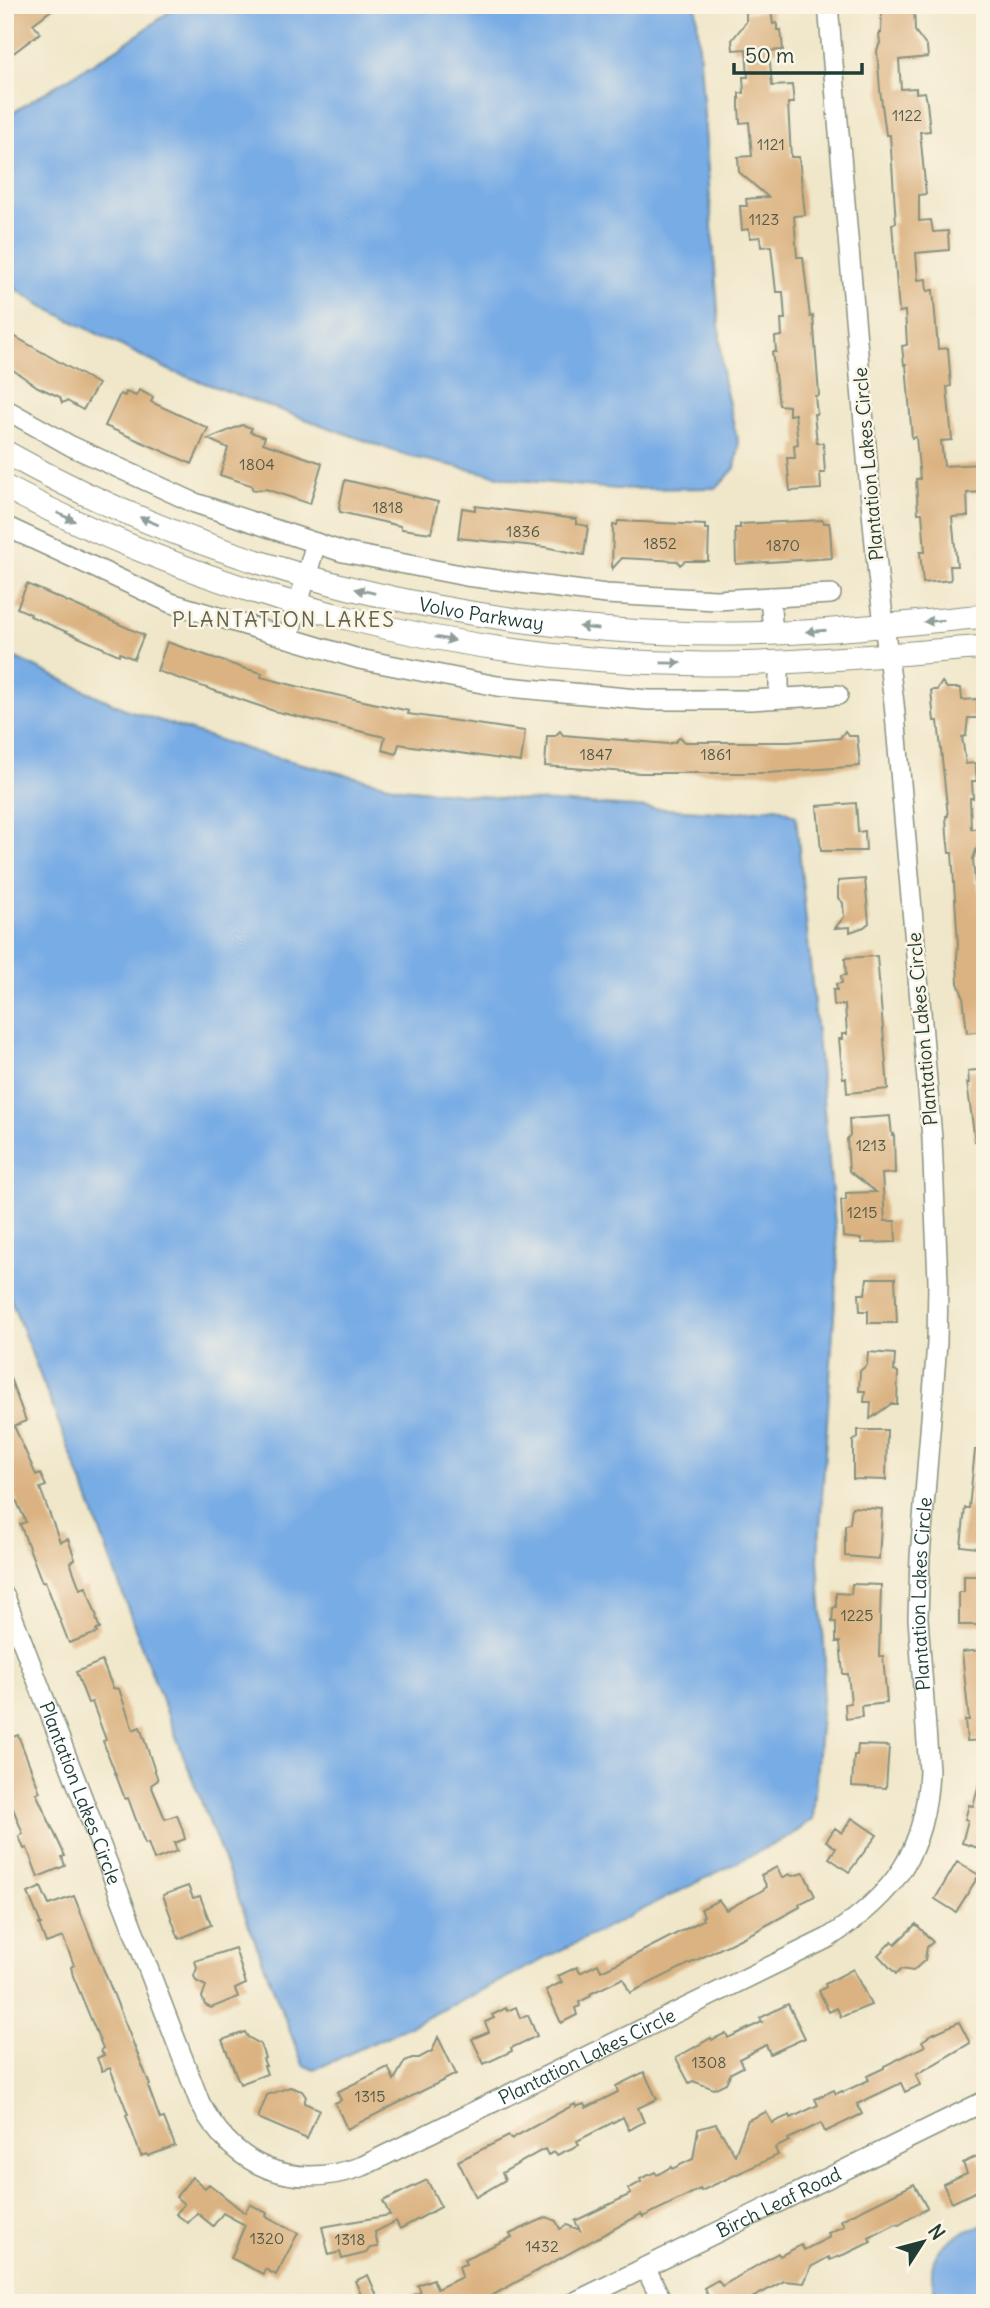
<svg xmlns="http://www.w3.org/2000/svg" width="990" height="2308" font-family="Delius,sans-serif">
<style>
.water{fill:#78ace5;stroke:#4c748c;stroke-width:2}
.building{fill:#dbb382}
.lines{fill:none;stroke-linecap:round;stroke-linejoin:round}
.minor-casing{stroke:#88927f;stroke-width:22}
.major-casing{stroke:#88927f;stroke-width:25}
.minor{stroke:#fff;stroke-width:19}
.major{stroke:#fff;stroke-width:23}
.oneway{fill:#8f9e9a}
.labels{text-anchor:middle;stroke-width:5;stroke-linejoin:round;paint-order:stroke}
.number-label{font-size:16px;fill:#4e5a48}
.street-label{font-size:19px;fill:#1f3d34;stroke:#fcf5e5}
.neighbourhood-label{font-size:21px;letter-spacing:2px;fill:#61664f;stroke:#fcf5e5}
</style>
<rect width="100%" height="100%" fill="#fcf5e5"/>
<filter id="ink" filterUnits="userSpaceOnUse"><feTurbulence type="fractalNoise" baseFrequency=".0143" numOctaves="2"/><feDisplacementMap in="SourceGraphic" scale="14" xChannelSelector="R" yChannelSelector="G"/><feConvolveMatrix kernelMatrix="1 2 1 2 8 2 1 2 1" color-interpolation-filters="sRGB"/></filter>
<filter id="wash" filterUnits="userSpaceOnUse"><feTurbulence type="fractalNoise" baseFrequency=".00686" numOctaves="4" result="noise"/><feDisplacementMap in="SourceGraphic" scale="28" xChannelSelector="R" yChannelSelector="G"/><feGaussianBlur stdDeviation="1.57" result="paint"/><feColorMatrix in="noise" values="0 0 0 0 0 0 0 0 0 0 0 0 0 0 0 0 0 1.4 0 .05"/><feComposite in="paint" operator="in"/></filter>
<g filter="url(#wash)">
<rect width="100%" height="100%" fill="#f0e7ca"/>
<path class="water" d="M177,5H696L723,379L739,446L735,468L717,488L617,489L517,480L408,456L171,371L42,306L5,282V118C62,79 124,50 177,5Z
M5,653L125,709L258,753L401,788L522,800L732,813L777,807L796,816L838,1256L818,1559L825,1660L813,1819L792,1835L412,2025L314,2070L303,2065L145,1656L90,1503L5,1285Z
M985,2223V2303H940C928,2279 927,2257 950,2240C960,2232 974,2229 985,2223Z"/>
<g id="blocks">
<path class="building" d="M17,5H58L33,24L40,33L12,54L5,45V14Z
M882,5H914L915,31L927,47L928,57L899,60L901,89L916,88V93L925,92L927,103L930,131L920,132L926,194L919,195V221L931,220L933,232L948,231L949,250L916,253L918,280L926,279L927,291L933,290L938,349L948,348L951,386L947,387L952,440L941,441L944,466L981,464L983,492L967,493L968,516L952,517L957,566H950L951,580L923,583L920,552H925L922,513H918L916,479H920L916,437L912,438L906,364L904,365L902,346L907,345L905,311L899,312L892,224L896,223L890,135H886L880,90L877,50L880,43L879,33H881Z
M771,10L773,24L777,23V30H781L783,50L769,51L772,86L792,85L794,103H788L791,157H799L805,215L794,216L797,257H803L810,317L813,316L819,395L815,396L817,414H814L817,443H823L825,473H820L821,489L790,491L787,458H795L794,445L798,444L795,414L789,415V406L779,405L772,352H776L775,337L782,336L781,319H785L783,292H776L771,246L761,247L760,237L750,238L749,229L742,230L740,206H747L746,199L768,197L739,172L738,157L752,156L749,122L740,123L739,107V93H744L743,77H748L746,49L733,50L732,40L746,22V13Z
M5,331L98,384L83,410L67,401L62,403L60,397L38,387L13,370L5,372Z
M139,390L153,397L151,402L208,428L192,464L105,426L120,394L125,396L126,392L136,396Z
M242,425L252,428L250,432L265,437L263,443L322,463L310,504L266,489L253,490L251,485L220,475L228,448L208,439Z
M345,480L438,502L431,533L402,529L400,526L340,512L339,507Z
M475,506L576,519V524L588,526L584,555L545,547L458,538L462,508L475,510Z
M823,520L824,523H829L830,528L832,558L736,564L735,528H740V524Z
M618,521L705,525V529H709L708,561H685L680,565L678,561L622,558L612,569L613,525H617Z
M27,584L144,635L134,659L120,653L119,655L30,616L31,614L17,608Z
M167,642L243,668L262,673L261,677L300,687L409,711L408,714L525,731L521,762L399,744L396,754L382,750L385,737L274,711L157,671Z
M942,682L947,688H961L962,700L977,699L978,718H968L966,736L962,737L966,764L975,763L977,781H972L973,798H970L971,829L984,828L973,859L975,883H978L980,898H984L985,906V926H983L985,1031L967,1033L963,996L958,983L957,958L958,944L952,853H949L947,835L946,816H948L938,721H934L931,690H937Z
M560,731L563,735L668,744L675,742L680,737L685,742H789L840,738L845,731L849,736H857L860,766L768,773H641L545,766L547,736H555Z
M856,803L858,832L865,831L866,851H821L817,806Z
M865,879L869,923L864,927L850,932V927L835,928L844,917L843,903L838,898V881Z
M877,956L888,1089L847,1093L846,1078H843L839,1039H842V1034H847L845,1005H834L833,990H837L836,984L842,983L841,976L846,975L845,958Z
M985,1069V1141H975L967,1083H969L968,1071Z
M890,1116L892,1135L894,1134L895,1173L882,1174L885,1221H895L896,1242L862,1243L861,1239L843,1237L841,1200H846V1193L876,1192L849,1171L847,1139L850,1135L849,1119Z
M867,1278H895L897,1323H868V1311H860L859,1294H865Z
M868,1352L895,1354L894,1371L898,1372L897,1404H891L870,1419L871,1402H864L865,1391H859L860,1371L867,1365Z
M6,1367L26,1421L14,1426L36,1475L40,1473L46,1486L40,1488L60,1542L68,1539L75,1559L70,1562L80,1589L86,1587L97,1617L96,1618L100,1629L96,1630L97,1633L69,1643L45,1581L42,1582L20,1524L26,1522L8,1482L7,1474L10,1472L5,1460Z
M858,1430H887L886,1480L853,1479V1441L858,1438Z
M975,1450H985V1549L961,1546L965,1508H969Z
M852,1507L882,1509L879,1559L845,1556V1526L850,1523Z
M964,1576H985V1625H959V1592H964Z
M852,1584L881,1585L879,1656H883L887,1703L861,1706L862,1717L846,1719L845,1704L851,1703L848,1674H843L840,1642H836V1622H832L833,1608L836,1607V1593L851,1594Z
M983,1650L985,1740L967,1741L965,1720H969L962,1652Z
M102,1661L113,1688L119,1689L133,1730L140,1727L158,1780L151,1785L165,1819L177,1815L182,1828L185,1839L174,1843L177,1851L154,1860L148,1843L145,1844L128,1798L125,1799L103,1741L106,1740L92,1702L88,1703L76,1672Z
M18,1735L40,1792L36,1793L65,1856L62,1857L65,1866L38,1877L27,1848L24,1849L19,1836L23,1834L5,1788V1740Z
M858,1745L889,1746L886,1788L852,1786L854,1755H857Z
M981,1777H985V1850L962,1843L968,1820L965,1819L969,1805L973,1806Z
M852,1818L877,1835L849,1872L829,1858L836,1848L826,1841L835,1828L842,1833Z
M957,1862L979,1875L956,1912L935,1899Z
M777,1867L782,1878L789,1874L792,1876L804,1873L815,1896L799,1904L800,1907L756,1931L630,1993L623,1978L590,1994L591,1996L579,2002L580,2006L575,2008L577,2015L561,2023L546,1990L562,1982L558,1976L577,1967L580,1973L598,1964L601,1971L633,1956L703,1920L702,1917L704,1916L701,1909L719,1900L726,1910L758,1893L767,1887L761,1875Z
M188,1886L193,1898L200,1896L211,1925L179,1939L163,1895Z
M41,1887L49,1905L74,1896L150,2085L148,2086L160,2119L164,2118L175,2146L148,2156L147,2154L141,2156L126,2115L128,2114L110,2068L102,2071L97,2058L104,2055L101,2050L103,2048L73,1976L71,1967L74,1965L63,1937L46,1943L39,1924H41L28,1893Z
M916,1924L933,1942L927,1947L925,1960L913,1971L901,1969L896,1974L878,1955L892,1941L895,1944Z
M235,1948L246,1984L235,1989L238,1997L211,2008L205,2005L202,1997L206,1986L196,1981L194,1976L197,1968L195,1961Z
M853,1969L871,2005L841,2017L837,2008L829,2012L819,1991L826,1987L825,1984Z
M788,2004L805,2038L770,2054L766,2045L739,2059L743,2067L731,2073L726,2083L714,2089L693,2081L689,2083L676,2058L711,2038L712,2040L726,2033L728,2038L762,2022L760,2018Z
M516,2007L520,2018L528,2015L537,2036L511,2048L512,2051L484,2064L472,2039L489,2032L485,2022L494,2018L492,2015L506,2008L507,2011Z
M959,2022L970,2043L916,2075L920,2085L905,2092L901,2083L857,2104L862,2114L825,2132L821,2123L788,2139L789,2141L775,2148L778,2155L701,2191L700,2189L643,2217L641,2214L482,2301L481,2298L471,2303H396L421,2292L418,2285L433,2279L437,2289L462,2277L459,2266L466,2264L464,2259L512,2237L510,2234L547,2217L556,2221L560,2229L567,2225L580,2230L575,2221L631,2194L628,2189L641,2182L640,2179L655,2172L657,2175L671,2167L672,2169L693,2159L698,2129L716,2124L735,2155L748,2120L766,2112L772,2123L790,2115L791,2118L818,2105L815,2099L834,2090L836,2094L842,2091L843,2092L869,2080L867,2076L884,2068V2066L925,2046L922,2041L928,2037V2036Z
M245,2032L248,2037L260,2044L265,2058L263,2059L266,2066H264L267,2074L240,2084L222,2040Z
M438,2037L456,2074L347,2129L335,2103L341,2100L337,2092L388,2067L394,2080L405,2061L412,2058H419L432,2051Z
M644,2072L657,2099L638,2108L644,2122L629,2130L623,2117L577,2141L579,2145L557,2155L555,2152L548,2155L545,2149L539,2152L502,2173L505,2180L476,2197L458,2161L509,2136L511,2139L575,2104L576,2107L584,2104L586,2108L618,2092L616,2086Z
M290,2087L302,2091L306,2097L304,2103L319,2109L307,2139L258,2118L267,2095Z
M977,2156L985,2171V2187L952,2203L943,2184L967,2173L963,2163Z
M192,2177L205,2188L209,2184L245,2213L250,2204L267,2213L266,2216L298,2233L276,2275L265,2269L263,2274L231,2258L245,2225L223,2213L213,2226L197,2213L188,2223L176,2214L184,2204L176,2197Z
M427,2180L441,2207L400,2229L396,2221L375,2232L378,2247L370,2248L366,2253L342,2259L340,2252L329,2255L322,2227L390,2215L383,2201Z
M914,2184L927,2208L899,2225L896,2224L869,2238L871,2242L848,2253L830,2260L829,2257L811,2267L804,2283L784,2281L743,2303H712L704,2288L718,2280L722,2286L778,2253L780,2256L801,2245L804,2250L830,2237L828,2233L844,2226L841,2220Z
M368,2275L380,2303H365L355,2281Z"/>
</g>
</g>
<g filter="url(#ink)">
<use href="#blocks" fill-opacity="0" stroke="#88927f" stroke-width="2"/>
<g class="lines">
<g class="minor-casing">
<g id="minor">
<path d="M5,409L71,446L195,503L343,552L466,576L606,594L716,600L831,594"/>
<path d="M5,526L171,603L359,659L497,686L648,700H751L838,695"/>
<path d="M770,597L773,633"/>
<path d="M288,638L316,543"/>
<path d="M779,663V697"/>
<path id="s1" d="M5,1597L200,2103C235,2169 293,2191 363,2166L828,1938C895,1894 926,1852 929,1770L918,1618L920,1557L937,1343L938,1281L932,1138L894,703L878,576L868,469L828,5"/>
<path d="M645,2267L663,2303"/>
<path id="s2" d="M573,2303L985,2101"/>
</g>
</g>
<g class="major-casing">
<g id="major">
<path id="s3" d="M5,452C221,574 474,633 721,634C809,635 897,624 985,616"/>
<path d="M5,487C221,600 462,663 705,664C799,664 892,654 985,647"/>
</g>
</g>
<use href="#minor" class="minor"/>
<use href="#major" class="major"/>
</g>
<defs><path id="oneway-solid" d="M-6-.8H1V-3.2L6.5 0L1 3.2V.8H-6Z" transform="scale(1.75)"/></defs>
<g class="oneway">
<use href="#oneway-solid" transform="translate(66 517) rotate(26)"/>
<use href="#oneway-solid" transform="translate(149 521) rotate(-158)"/>
<use href="#oneway-solid" transform="translate(365 591) rotate(-167)"/>
<use href="#oneway-solid" transform="translate(934 621) rotate(175)"/>
<use href="#oneway-solid" transform="translate(589 628) rotate(-174)"/>
<use href="#oneway-solid" transform="translate(816 631) rotate(176)"/>
<use href="#oneway-solid" transform="translate(445 639) rotate(11)"/>
<use href="#oneway-solid" transform="translate(671 663) rotate(1)"/>
</g>
</g>
<g class="labels">
<g class="number-label">
<text x="907" y="121">1122</text>
<text x="771" y="150">1121</text>
<text x="764" y="225">1123</text>
<text x="257" y="470">1804</text>
<text x="388" y="513">1818</text>
<text x="523" y="537">1836</text>
<text x="660" y="549">1852</text>
<text x="783" y="551">1870</text>
<text x="596" y="760">1847</text>
<text x="716" y="760">1861</text>
<text x="871" y="1151">1213</text>
<text x="862" y="1218">1215</text>
<text x="857" y="1621">1225</text>
<text x="709" y="2068">1308</text>
<text x="370" y="2102">1315</text>
<text x="267" y="2244">1320</text>
<text x="350" y="2245">1318</text>
<text x="542" y="2252">1432</text>
</g>
<g class="street-label">
<text transform="translate(868 464) rotate(-95)" y="7">Plantation Lakes Circle</text>
<text dy="7" stroke="none"><textPath href="#s3" startOffset="506">Volvo Parkway</textPath></text>
<text transform="translate(922 1029) rotate(-95)" y="7">Plantation Lakes Circle</text>
<text dy="7" stroke="none"><textPath href="#s1" startOffset="1636">Plantation Lakes Circle</textPath></text>
<text dy="7" stroke="none"><textPath href="#s1" startOffset="210">Plantation Lakes Circle</textPath></text>
<text dy="7" stroke="none"><textPath href="#s1" startOffset="985">Plantation Lakes Circle</textPath></text>
<text dy="7" stroke="none"><textPath href="#s2" startOffset="229">Birch Leaf Road</textPath></text>
</g>
<g class="neighbourhood-label">
<text x="284" y="627">PLANTATION LAKES</text>
</g>
</g>
<rect width="990" height="2308" fill="none" stroke="#fcf5e5" stroke-width="28"/>
<g transform="translate(923 2242) rotate(54)" stroke="#fcf5e5" stroke-width="5" paint-order="stroke">
<path d="M0-5L12 26L0 18L-12 26Z" fill="#1f3d34"/>
<text y="-10" font-size="19" font-weight="bold" text-anchor="middle" fill="#1f3d34">N</text>
</g>
<path d="M734 63v10h128v-10" fill="none" stroke="#1f3d34" stroke-width="3.5"/>
<text x="745" y="63" font-size="21" fill="#1f3d34" stroke="#fcf5e5" stroke-width="5" paint-order="stroke">50 m</text>
</svg>
